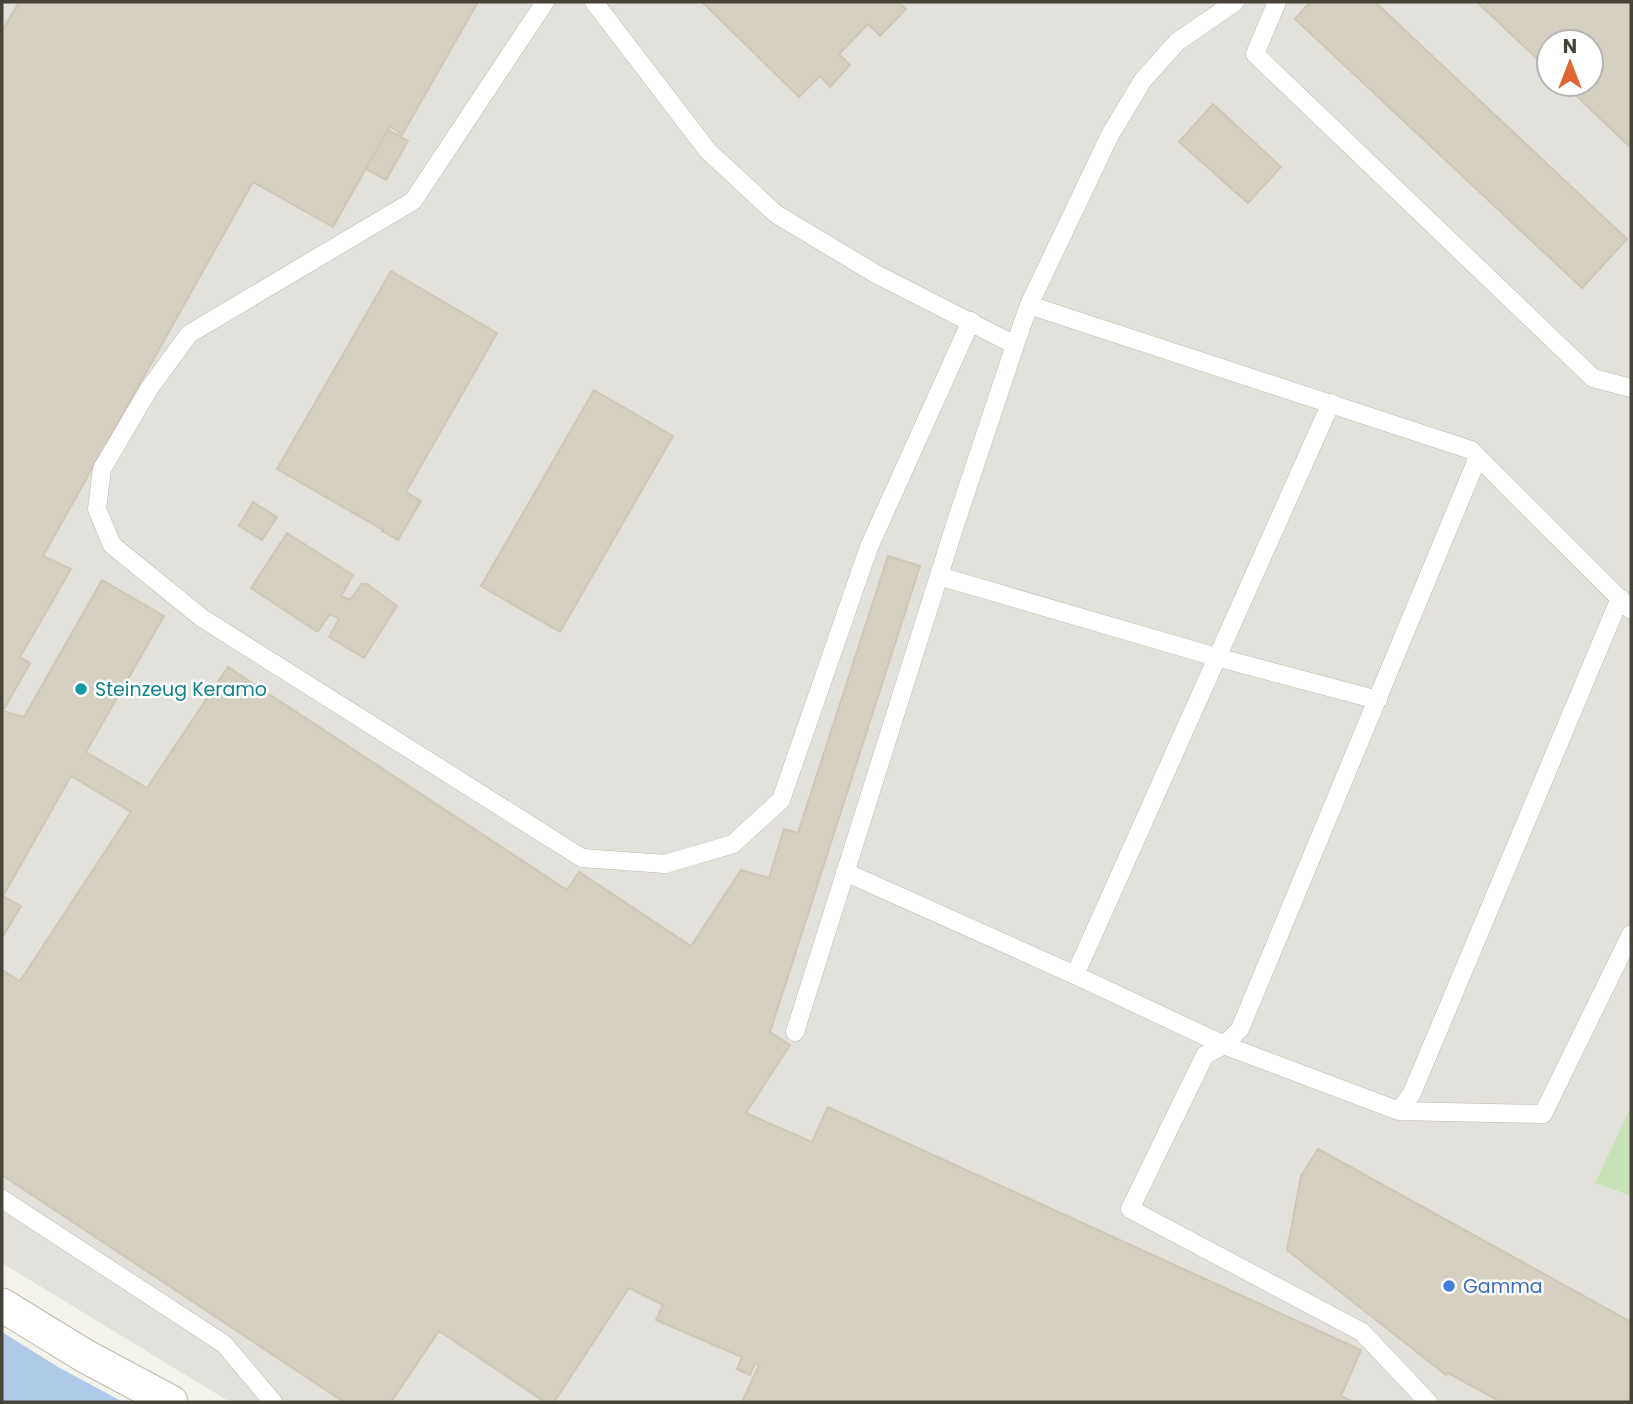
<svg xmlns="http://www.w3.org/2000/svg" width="1633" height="1404" font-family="Poppins,sans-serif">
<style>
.industrial{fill:#e3e1dc;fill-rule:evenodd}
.green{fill:#cae2b8}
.water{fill:#afc9e8}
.building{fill:#d4cfc1;stroke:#cec7b5;stroke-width:2}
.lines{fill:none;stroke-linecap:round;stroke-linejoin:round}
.lane-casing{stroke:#bebaae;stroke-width:19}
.street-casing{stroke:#bebaae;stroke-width:35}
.lane{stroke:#fff;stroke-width:18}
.street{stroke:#fff;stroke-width:33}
.culture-dot{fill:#0f9aa8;stroke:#fff;stroke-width:2.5}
.shop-dot{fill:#3f7fe0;stroke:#fff;stroke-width:2.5}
.labels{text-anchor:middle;stroke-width:5;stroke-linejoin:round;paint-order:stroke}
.culture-label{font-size:19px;fill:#0d838f;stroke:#fff;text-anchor:start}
.shop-label{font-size:19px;fill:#366cbe;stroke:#fff;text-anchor:start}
</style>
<rect width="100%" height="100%" fill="#f3f2eb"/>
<path class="industrial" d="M2,2H1631V1106L1595,1183L1631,1196V1402H230L2,1263ZM1549,42H1591V84H1549Z"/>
<path class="green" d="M1631,1106V1196L1595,1183Z"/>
<path class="water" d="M2,1332L58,1367L123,1402H2Z"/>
<path class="building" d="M19,2H478L402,135L390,126L333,227L253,182L43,556L71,569L20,657L30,663L3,711L24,717L102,580L164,616L86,752L147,788L228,667L567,890L579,872L691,946L741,870L769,878L784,829L798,833L888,556L920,566L770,1032L790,1045L746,1113L812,1142L828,1107L1361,1350L1341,1396L1353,1402H742L759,1365L755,1363L750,1375L737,1369L742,1357L656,1320L663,1305L629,1288L554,1402H545L439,1331L391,1402H344L2,1175V970L20,981L131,812L71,776L3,896L21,906L2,938V31Z
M702,2H899L906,9L880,36L868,24L839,54L850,65L830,87L820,76L799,97Z
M1310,2H1375L1627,239L1582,288L1295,19Z
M1477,2H1631V148L1564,84H1591V42H1549V70Z
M1213,104L1281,167L1248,203L1179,142Z
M388,130L408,141L386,180L366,169Z
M391,271L497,333L406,492L421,501L398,540L382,531L383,530L277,469Z
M594,390L673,436L560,632L481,586Z
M253,502L277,517L262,540L239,526Z
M287,533L353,575L341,596L350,600L362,584H367L397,606L364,658L329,637L339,619L330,614L318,631H316L251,588Z
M1318,1149L1631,1322V1395L1627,1402H1501L1448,1373L1446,1375L1287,1250L1301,1176Z"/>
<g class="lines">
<g class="lane-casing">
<path id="lane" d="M545,2L413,201L189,334L149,389L102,469L97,509L112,545L202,618L582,858L665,864L733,844L781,800L869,547L971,321
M594,2L708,151L776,214L876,274L1015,345L1029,305L1110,135L1143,80L1177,42L1235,2
M1277,2L1255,54L1593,378L1631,388
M1029,305L1471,450L1631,610
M939,576L1216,657L1378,700
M845,872L1075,975L1224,1045L1399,1111L1412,1093L1620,598
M1075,975L1331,403
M795,1032L955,525L1015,345
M1399,1111L1543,1114L1631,934
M2,1199L224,1344L273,1402
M1428,1402L1362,1332L1130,1209L1205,1055L1224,1045L1240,1029L1478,457"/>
</g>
<g class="street-casing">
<path id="street" d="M2,1305L85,1356L171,1402"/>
</g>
<use href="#lane" class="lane"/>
<use href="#street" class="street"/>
</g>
<circle class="culture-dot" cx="81" cy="689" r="7"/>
<circle class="shop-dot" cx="1449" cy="1286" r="7"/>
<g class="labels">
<g class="culture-label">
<text x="95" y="696">Steinzeug Keramo</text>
</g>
<g class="shop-label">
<text x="1463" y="1293">Gamma</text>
</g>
</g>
<rect width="1633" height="1404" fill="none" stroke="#474339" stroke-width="7"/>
<g transform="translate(1570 63)"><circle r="33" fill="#ffffff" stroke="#b5b4b0" stroke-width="2"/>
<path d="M0-5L12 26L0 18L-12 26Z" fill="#e06634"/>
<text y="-10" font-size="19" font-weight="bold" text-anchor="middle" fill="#474339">N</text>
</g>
</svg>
